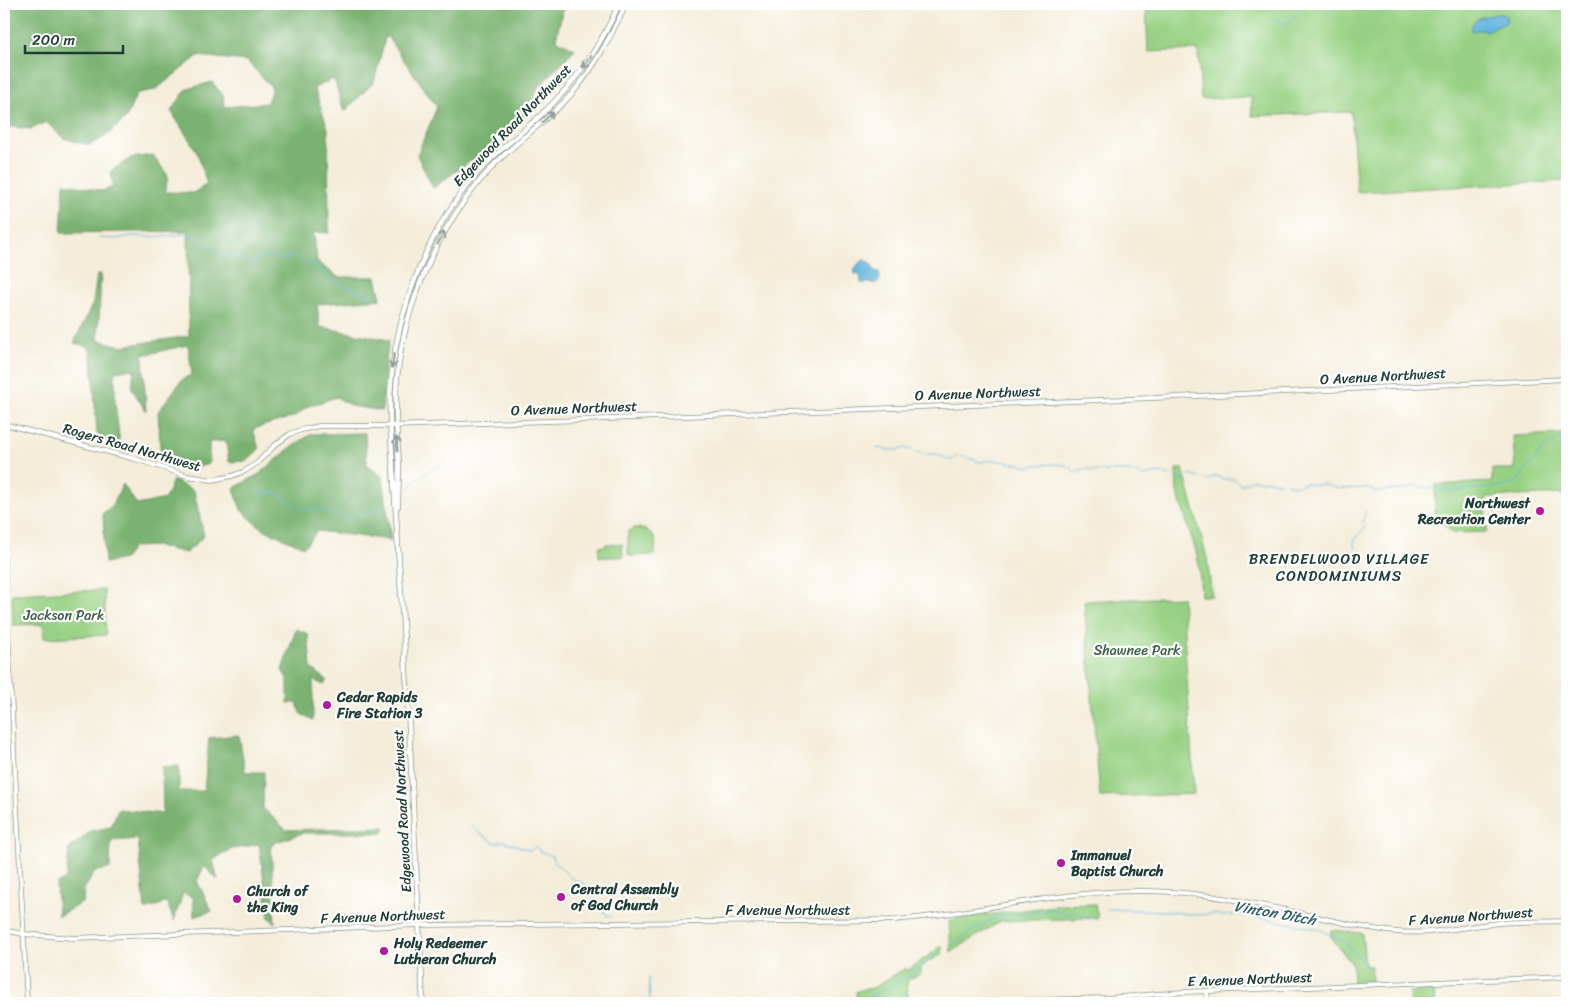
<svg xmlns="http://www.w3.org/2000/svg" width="1571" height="1007" font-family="Sriracha,sans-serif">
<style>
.green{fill:#98d183;stroke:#5c875c}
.forest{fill:#7ab371;stroke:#4c7852}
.water{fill:#61b3dd;stroke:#407888}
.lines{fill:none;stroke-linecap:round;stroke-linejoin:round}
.stream{stroke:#61b3dd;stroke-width:1}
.secondary-casing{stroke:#8a9586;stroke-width:5.5}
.primary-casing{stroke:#8a9586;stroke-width:6}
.secondary{stroke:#fff;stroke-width:4}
.primary{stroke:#fff;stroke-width:4.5}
.oneway{stroke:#8f9e9a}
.poi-dot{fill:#b5179e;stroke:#fff;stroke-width:2}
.labels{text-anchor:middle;stroke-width:4.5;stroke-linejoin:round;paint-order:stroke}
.street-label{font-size:14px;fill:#1f3d34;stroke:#fff}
.poi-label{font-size:14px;font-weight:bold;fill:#1f3d34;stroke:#fff;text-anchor:start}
.park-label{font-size:14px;fill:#3d6248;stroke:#fff}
.neighbourhood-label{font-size:15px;letter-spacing:1px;fill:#1f3d34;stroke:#fff}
.water-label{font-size:15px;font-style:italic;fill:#336067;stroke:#fff}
</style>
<rect width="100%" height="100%" fill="#fff"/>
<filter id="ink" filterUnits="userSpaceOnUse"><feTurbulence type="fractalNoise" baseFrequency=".02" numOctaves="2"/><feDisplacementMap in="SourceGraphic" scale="10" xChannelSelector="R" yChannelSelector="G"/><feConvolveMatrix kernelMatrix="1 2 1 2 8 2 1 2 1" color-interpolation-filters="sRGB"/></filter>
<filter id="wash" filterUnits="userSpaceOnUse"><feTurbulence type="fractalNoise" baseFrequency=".0096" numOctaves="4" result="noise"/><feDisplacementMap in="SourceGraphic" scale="20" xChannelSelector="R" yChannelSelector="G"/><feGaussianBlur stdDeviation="1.12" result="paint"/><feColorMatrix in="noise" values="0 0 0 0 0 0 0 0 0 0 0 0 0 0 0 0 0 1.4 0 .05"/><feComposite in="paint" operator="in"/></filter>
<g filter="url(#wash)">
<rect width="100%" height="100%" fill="#f4edd9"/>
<path class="green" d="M1146,4H1567V181L1357,192L1351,112L1252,116L1251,97L1201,99L1198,50L1148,52Z
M1564,434L1567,494L1486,497L1487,532L1452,533L1435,513V485L1492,482V469H1515L1513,436Z
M1176,469H1183L1207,558L1212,596H1201L1199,565L1196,551L1177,492Z
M635,528C652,529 659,538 654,555L630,556L628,553V531Z
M606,544H622L623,557H599V547L605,546Z
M104,590L106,635L44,638L43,624L13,625L12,594Z
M1182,597L1194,794L1100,797L1084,601Z
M1095,904L1098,918L1001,921L951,952L949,920L1061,905Z
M1331,930L1362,933L1365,966H1371L1372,981L1353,982L1352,964L1331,937Z
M942,946V954L921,966V973L907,981L908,999L857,1002L856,991L873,988L906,968L907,971Z
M1434,991L1435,1003H1410L1409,992Z"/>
<path class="forest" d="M4,4H564L556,39L575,49L538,88L526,116L473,159L433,188L417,155L437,107L386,35L374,82L344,112L334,79L314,88L328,129L329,233L314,232L317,262L338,277H376L381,299L317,304L320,327L389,340L385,368L382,411L352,406L336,397L306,407L296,416L253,429L259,449L247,461L229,462L226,441L209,442V464L185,470L161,462L158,412L182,380L192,374L188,345L143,355L146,411L132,389L134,369L115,371V402L120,445H110L97,434L92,358L89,347L74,343L93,303L97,275L101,274L98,340L121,346L189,336L188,231L61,233L64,183L102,191L113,187L111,171L131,158L153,155L168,176L165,192L193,193L207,184L197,152L171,111L187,89L212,82L223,95L225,107L267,103L272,88L247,61L198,56L155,90L137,93L126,118L105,137L89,145L63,138L46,122L31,129L4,126Z
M365,433L367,465L383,477L391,540L317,531L304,547L261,528L241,510L234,488L261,473L290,448L311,434Z
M173,480L194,491L204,536L186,553L156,546L133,547L124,559L105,563L103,513L111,507L123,484L137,505L165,499Z
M296,629L308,634L311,668L327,680L324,685L313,680V720L301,714L297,703H288V680L282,670Z
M239,735L245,772H264L263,808L286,830L385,827L383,833H303L271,844L275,923L269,918L259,844L232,849L213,860L218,880L204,866L197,881L212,911L194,917L193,897L183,893L174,921L167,902L145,910L138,839L111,841L110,868L95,872L84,889L83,902L58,916L56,884L66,879L69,849L91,831L111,827L118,809L163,814L162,767L179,766V791H204L209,738Z"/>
<path class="water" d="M1497,14H1502L1506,16L1507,21L1505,23L1489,31L1480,30L1471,31C1471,17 1486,16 1497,14Z
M864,260L869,262L875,271L879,272L880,276L879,281L876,283H861L860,275L855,274C853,269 859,262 864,260Z"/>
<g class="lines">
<path class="stream" d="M1302,9V5
M1272,20L1276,19L1287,25L1299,10
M99,238L115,239L132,236L154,237L187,234L197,237L206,245L225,255L236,257L251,264L255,262L257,257H271L278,260L294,256L300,261L316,265L334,282L373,296
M877,449L882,448L888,450H899L905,448L923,454H935L951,460L958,456
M962,457L976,460L979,462L993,460L1019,464L1029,467L1036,465L1060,464L1070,467L1075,472L1087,468L1092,471H1130L1144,476L1159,473L1173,475L1175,477L1182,480L1189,475L1209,480L1213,477L1217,476L1221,479H1234L1241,485L1254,479L1261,481L1268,480L1280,483
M1286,483L1294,486L1306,483L1314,485L1323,484L1334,488L1349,489L1365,488L1377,492L1391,490H1402L1414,486L1452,491L1505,486L1517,482L1538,455L1554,441L1561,439
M409,489L417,479L422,477L424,473C430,473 434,466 440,466L442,462
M259,493L275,492L302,509H320L343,517L369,514L385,505
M1363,522L1362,520L1365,517V511
M1356,548L1354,544L1355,538H1357L1365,527
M472,826L477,831L495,843L504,841L529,850H532L536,846L539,851L552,856L553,860L571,878L589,887L595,901L600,904L607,916L612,917
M1107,909L1163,911L1196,915L1215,914L1222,916L1241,914L1318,929L1344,941L1368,966
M951,946L970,932L997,917L1054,910L1065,914H1079L1090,918L1096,916
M649,978L650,1003
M868,998L910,975L942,952"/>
</g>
</g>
<g filter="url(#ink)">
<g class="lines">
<g class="secondary-casing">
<path id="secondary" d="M4,424L135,459L188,476L212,480L232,476L245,471L257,463L275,445L290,434L301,430L319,426H390L582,420L1153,398L1567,379
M4,556L27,1003
M4,930L23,934L73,938L419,925L895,920C980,913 1063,889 1149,891C1206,892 1258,904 1313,916C1341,922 1369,930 1398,932C1432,935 1466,926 1499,923C1522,921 1545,922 1567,921
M1207,992L1208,1003
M934,1003L1108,998L1183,992L1567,977"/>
</g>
<g class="primary-casing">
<path id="primary" d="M398,506C398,492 399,478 399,465C397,436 394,407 397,378C404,303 440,223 491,168C513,144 541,125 564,102C591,75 610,38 626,4
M423,1003L407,687L390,421C387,332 424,226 488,162C505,145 524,131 542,114C575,83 601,46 619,4"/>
</g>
<use href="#secondary" class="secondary"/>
<use href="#primary" class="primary"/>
</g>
<defs><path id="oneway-shaft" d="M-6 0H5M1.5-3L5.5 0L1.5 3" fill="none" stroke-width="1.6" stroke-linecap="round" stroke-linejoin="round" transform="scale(1.25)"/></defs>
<g class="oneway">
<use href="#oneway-shaft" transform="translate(587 62) rotate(125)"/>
<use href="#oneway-shaft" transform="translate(548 117) rotate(-42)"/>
<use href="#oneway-shaft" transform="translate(441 238) rotate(-62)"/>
<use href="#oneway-shaft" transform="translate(393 361) rotate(98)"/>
<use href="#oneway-shaft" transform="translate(397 444) rotate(-94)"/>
</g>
</g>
<g class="poi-dot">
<circle cx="1540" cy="511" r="5"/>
<circle cx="327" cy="705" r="5"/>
<circle cx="1061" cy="863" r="5"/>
<circle cx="561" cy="897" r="5"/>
<circle cx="237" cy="899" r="5"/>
<circle cx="384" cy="951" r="5"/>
</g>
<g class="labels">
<g class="street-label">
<text transform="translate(512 125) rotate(-46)" y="5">Edgewood Road Northwest</text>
<text transform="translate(1383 376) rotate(-3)" y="5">O Avenue Northwest</text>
<text transform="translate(978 393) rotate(-2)" y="5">O Avenue Northwest</text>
<text transform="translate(574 408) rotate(-2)" y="5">O Avenue Northwest</text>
<text transform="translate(132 447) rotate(16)" y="5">Rogers Road Northwest</text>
<text transform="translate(402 811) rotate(-93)" y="5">Edgewood Road Northwest</text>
<text x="788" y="915">F Avenue Northwest</text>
<text transform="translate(383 916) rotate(-2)" y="5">F Avenue Northwest</text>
<text transform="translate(1471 916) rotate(-4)" y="5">F Avenue Northwest</text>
<text transform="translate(1250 979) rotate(-2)" y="5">E Avenue Northwest</text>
</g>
<g class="poi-label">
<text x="1530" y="508" text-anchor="end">Northwest<tspan x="1530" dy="16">Recreation Center</tspan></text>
<text x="337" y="702">Cedar Rapids<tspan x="337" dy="16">Fire Station 3</tspan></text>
<text x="1071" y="860">Immanuel<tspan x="1071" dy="16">Baptist Church</tspan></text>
<text x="571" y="894">Central Assembly<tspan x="571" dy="16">of God Church</tspan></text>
<text x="247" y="896">Church of<tspan x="247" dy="16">the King</tspan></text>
<text x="394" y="948">Holy Redeemer<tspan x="394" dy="16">Lutheran Church</tspan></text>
</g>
<g class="park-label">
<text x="64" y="620">Jackson Park</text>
<text x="1137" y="655">Shawnee Park</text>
</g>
<g class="neighbourhood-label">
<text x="1339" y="564">BRENDELWOOD VILLAGE<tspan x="1339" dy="17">CONDOMINIUMS</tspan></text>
</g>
<g class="water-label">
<text transform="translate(1275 913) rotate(10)" y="5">Vinton Ditch</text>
</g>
</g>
<rect width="1571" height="1007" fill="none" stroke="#fff" stroke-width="20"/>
<path d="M25 45v8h98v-8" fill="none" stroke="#1f3d34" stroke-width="2.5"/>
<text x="32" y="45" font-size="15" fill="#1f3d34" stroke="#ffffff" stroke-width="4" paint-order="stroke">200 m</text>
</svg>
